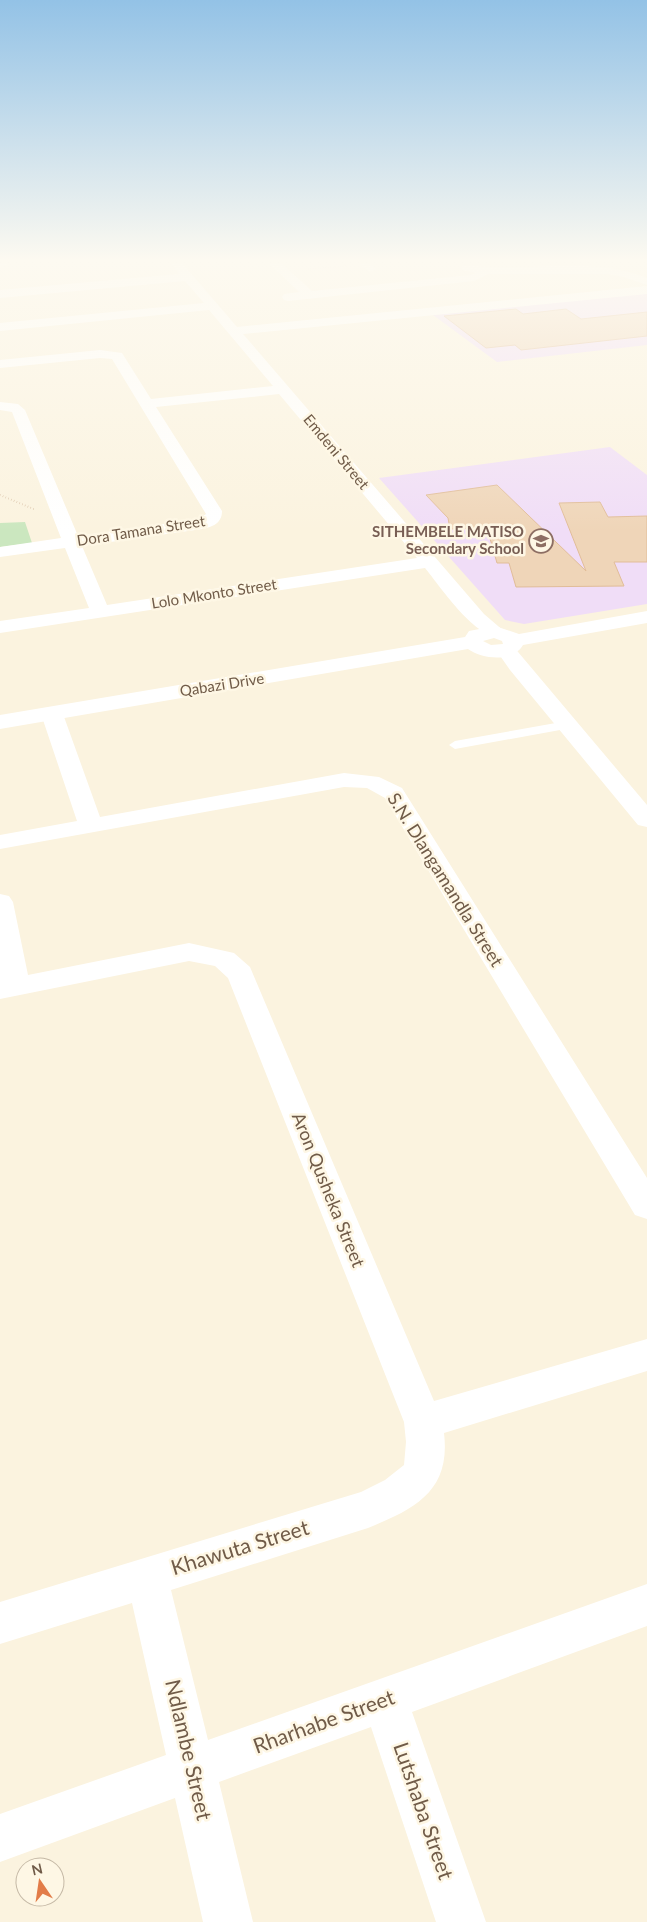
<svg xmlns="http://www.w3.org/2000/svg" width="647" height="1922" font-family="Lato,sans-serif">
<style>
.education{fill:#f0ddf7}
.green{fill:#cbe7bf}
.building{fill:#efd5b8;stroke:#e1bd99}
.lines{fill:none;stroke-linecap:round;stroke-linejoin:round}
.path-far1{stroke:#d3b89c;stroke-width:1;stroke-dasharray:0.5 2;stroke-linecap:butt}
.path{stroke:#d3b89c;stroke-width:2;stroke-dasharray:0.5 2.5;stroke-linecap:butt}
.service{fill:#fff;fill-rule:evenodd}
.minor{fill:#fff;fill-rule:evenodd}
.tertiary{fill:#fff;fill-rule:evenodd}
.labels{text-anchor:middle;stroke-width:5;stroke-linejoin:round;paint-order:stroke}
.far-street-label{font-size:15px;fill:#705b48;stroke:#fef7e5}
.far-education-label{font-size:15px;font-weight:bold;fill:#785e54;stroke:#fef7e5;text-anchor:end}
.street-label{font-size:18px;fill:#705b48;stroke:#fef7e5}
.near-street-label{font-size:21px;fill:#705b48;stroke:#fef7e5}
</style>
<rect width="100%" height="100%" fill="#fbf3df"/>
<path class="education" d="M647,293V345L497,362L433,315Z
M610,447L647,475V604L524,624L505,620L379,478Z"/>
<path class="green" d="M25,522L32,543L0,547V523Z"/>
<path class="building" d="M516,309L523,314L566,309L581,319L647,312V336L521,350L515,345L486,348L444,316Z
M497,485L586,571L559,503L600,502L608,517L647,516V562H614L624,586L516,587L509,563H497L487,528L450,529L448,518L426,495Z"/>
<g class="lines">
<path class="path-far1" d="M308,269L347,266"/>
<path class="path" d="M0,495L36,510"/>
<path class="service" d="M567,721L571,722L573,725L571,728L455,749L449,745L455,741Z"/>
<path class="minor" d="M0,263H12L0,267Z
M171,263H182L237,327L647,286V294L243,334L484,614L505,632L502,636C477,642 440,586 425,568L0,633V621L89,608L65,548L0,557V547L61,538L12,412L0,410V402L18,404L25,410L78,536L199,519L206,514L112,359L100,358L0,368V360L100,350L122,353L151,399L273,386L209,310L0,331V323L204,303L185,281L0,298V290L179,274ZM279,394L417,558L107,605L82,546L202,529C213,527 222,523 222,511L156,407Z
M269,263H281L312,291L471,275L475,273L462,270V266L466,265C526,273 589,255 647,278V285L624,277L606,274H488L474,281L288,301L284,300L282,297L284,294L299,292Z
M357,263H370L376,269L370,272Z
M506,644L513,646L647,805V827L638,825L510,670L496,650L499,646Z
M52,707L60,709L63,714L100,817L344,773L379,777L402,788L647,1178V1219L635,1215L385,798L367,788L344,787L0,849V835L77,821L41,714L44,709Z
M0,894L9,896L13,902L28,975L189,943L234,953L250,967L434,1401L647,1339V1371L444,1433C451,1491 415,1509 368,1528L171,1590L208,1740L647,1584V1626L412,1712L486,1922H436L371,1727L219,1782L253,1922H203L175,1798L0,1862V1814L166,1755L132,1603L0,1644V1602L361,1492L385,1480L404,1465L406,1442L404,1422L228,978L215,966L189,961L0,999Z"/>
<path class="tertiary" d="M647,611V623L523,645C513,663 482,659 468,649L0,729V715L465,637L469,631L495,626L519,634ZM494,638L502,641L503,644L491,645L483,641Z"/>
</g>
<linearGradient id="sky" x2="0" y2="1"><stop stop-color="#93c2e6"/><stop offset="0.49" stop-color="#fdfaf1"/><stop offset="1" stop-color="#fdfaf1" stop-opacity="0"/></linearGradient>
<rect width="647" height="532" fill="url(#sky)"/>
<defs>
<g id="school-ring" transform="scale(1.25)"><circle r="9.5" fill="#fef7e5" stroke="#8d6e63" stroke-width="1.5"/><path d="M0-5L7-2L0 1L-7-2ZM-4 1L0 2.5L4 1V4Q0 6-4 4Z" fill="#8d6e63"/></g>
</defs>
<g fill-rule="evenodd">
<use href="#school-ring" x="541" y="541"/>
</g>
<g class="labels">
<g class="far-street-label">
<text transform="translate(336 452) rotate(50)" y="5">Emdeni Street</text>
<text transform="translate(141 531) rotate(-9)" y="5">Dora Tamana Street</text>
<text transform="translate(214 594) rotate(-9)" y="5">Lolo Mkonto Street</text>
<text transform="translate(222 685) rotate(-9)" y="5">Qabazi Drive</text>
</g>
<g class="far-education-label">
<text x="524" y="537">SITHEMBELE MATISO<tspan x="524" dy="17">Secondary School</tspan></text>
</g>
<g class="street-label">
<text transform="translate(445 880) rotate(58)" y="6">S.N. Dlangamandla Street</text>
<text transform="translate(328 1190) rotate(68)" y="6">Aron Qusheka Street</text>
</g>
<g class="near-street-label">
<text transform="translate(240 1548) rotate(-17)" y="7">Khawuta Street</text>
<text transform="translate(324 1722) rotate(-20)" y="7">Rharhabe Street</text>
<text transform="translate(188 1750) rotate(77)" y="7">Ndlambe Street</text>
<text transform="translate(423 1811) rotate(71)" y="7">Lutshaba Street</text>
</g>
</g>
<g transform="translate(40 1882) rotate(347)"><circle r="24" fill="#fef7e5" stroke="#c5b9a6"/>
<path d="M0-4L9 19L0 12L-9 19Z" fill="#e27c48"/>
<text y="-8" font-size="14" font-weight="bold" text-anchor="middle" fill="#705b48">N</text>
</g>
</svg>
